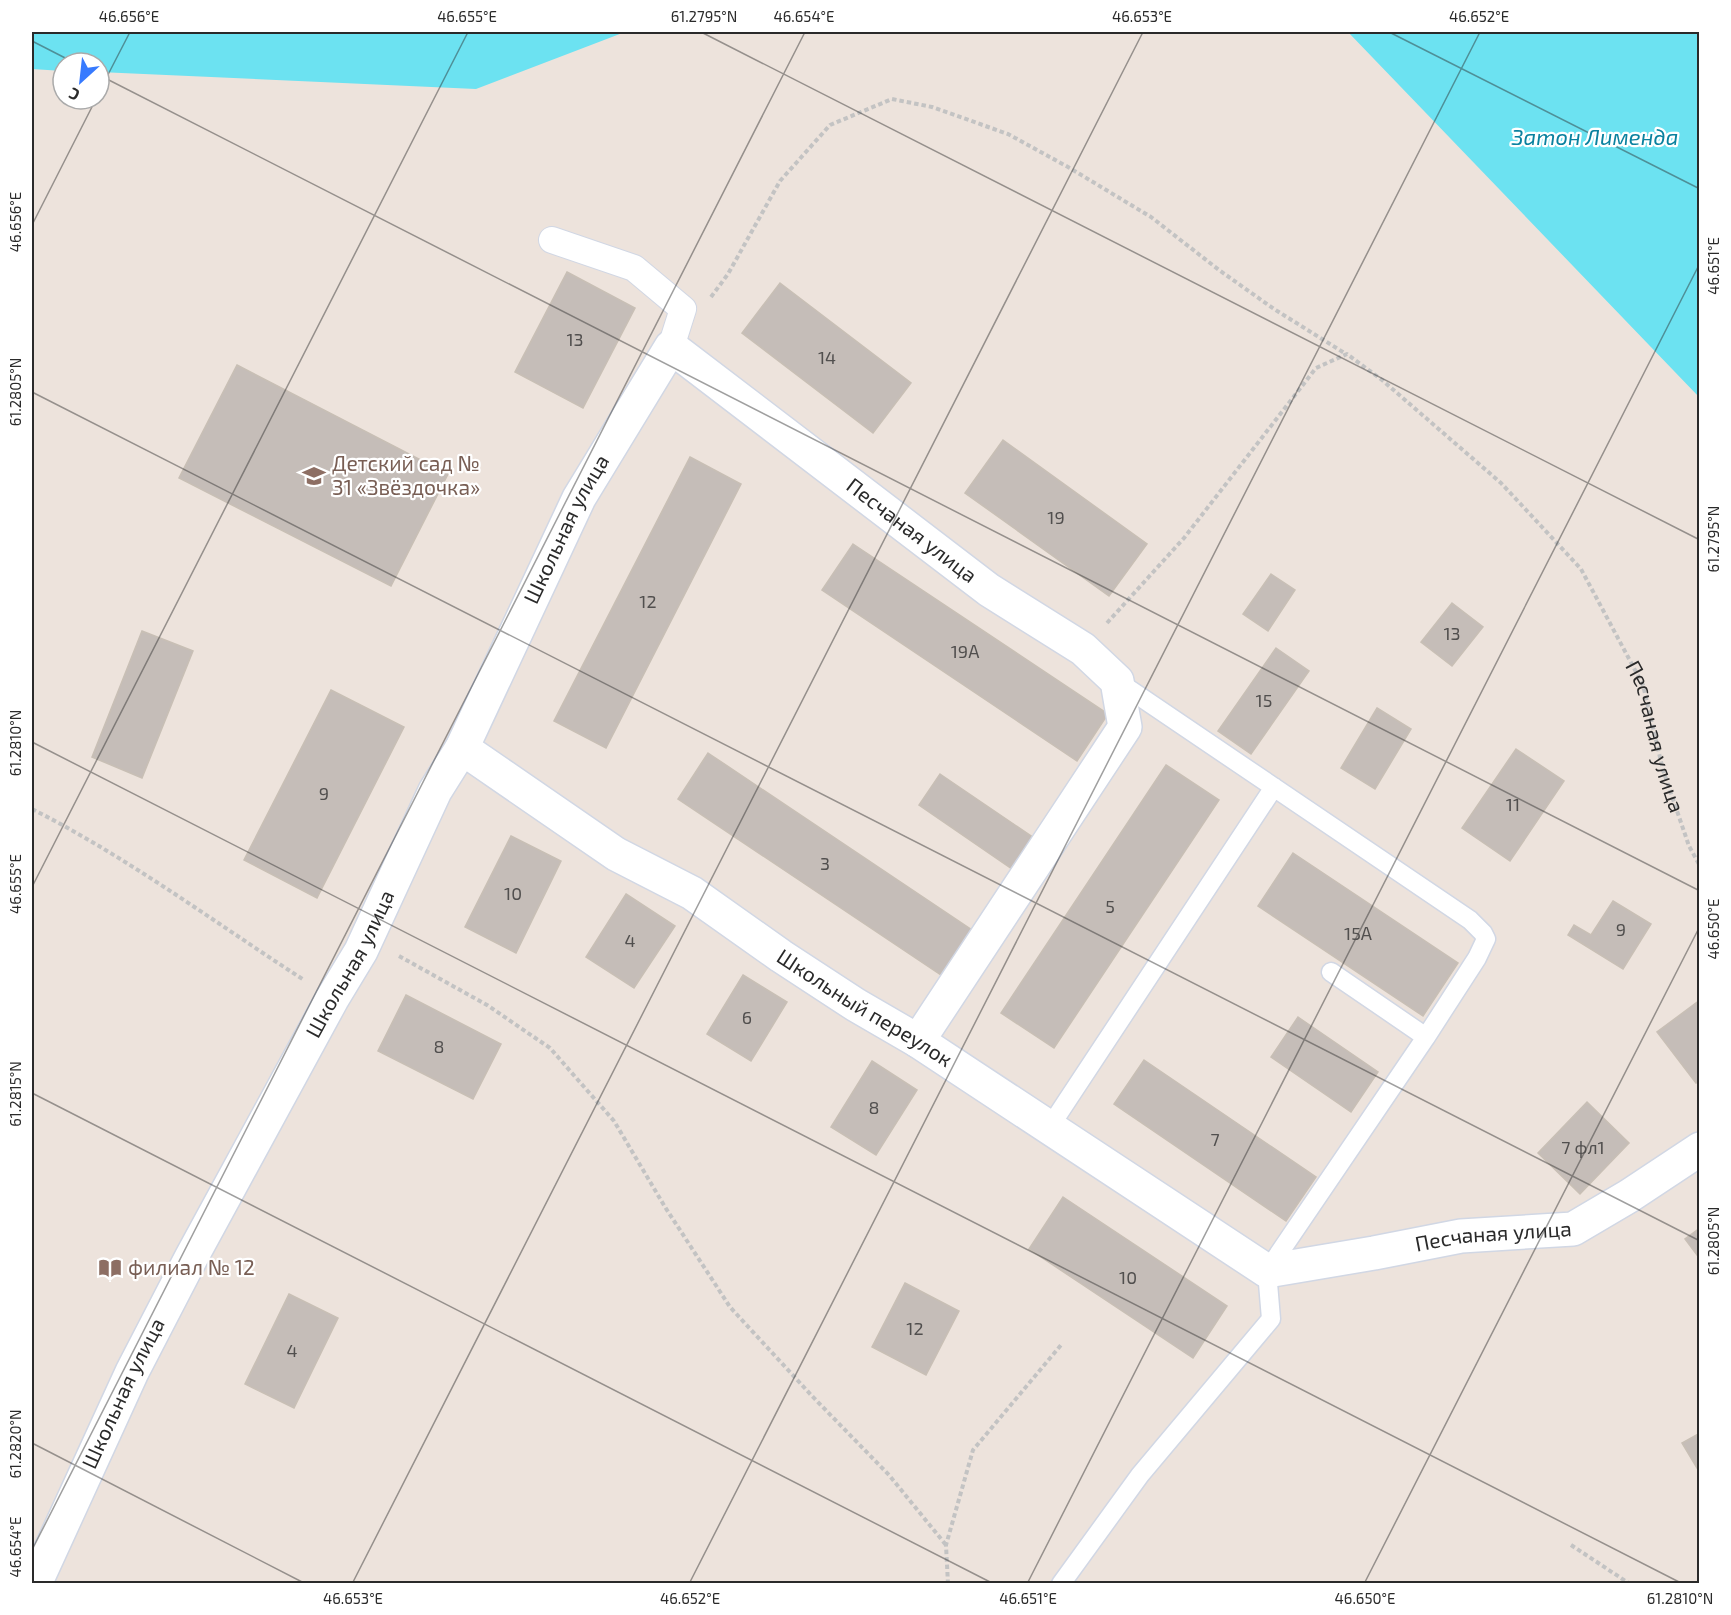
<svg xmlns="http://www.w3.org/2000/svg" width="1731" height="1615" font-family="'Exo 2',sans-serif">
<style>
.water{fill:#6ce2f1}
.building{fill:#c5bdb8;stroke:#c8bfb5;stroke-width:1.5}
.lines{fill:none;stroke-linecap:round;stroke-linejoin:round}
.service-casing{stroke:#d1d7e4;stroke-width:21}
.pedestrian-casing{stroke:#d1d7e4;stroke-width:28}
.minor-casing{stroke:#d1d7e4;stroke-width:36}
.path{stroke:#c3c3c3;stroke-width:4;stroke-dasharray:4.5 3;stroke-linecap:butt}
.service{stroke:#fff;stroke-width:18}
.pedestrian{stroke:#fff;stroke-width:26}
.minor{stroke:#fff;stroke-width:33}
.ticks{fill:none;stroke:#2a2a2a;stroke-width:1.5;stroke-opacity:0.45}
.labels{text-anchor:middle;stroke-width:4.5;stroke-linejoin:round;paint-order:stroke}
.number-label{font-size:18px;fill:#514f4e}
.education-label{font-size:21px;fill:#785e54;stroke:#fff;text-anchor:start}
.street-label{font-size:21px;fill:#2a2a2a;stroke:#fff}
.water-label{font-size:22px;font-style:italic;fill:#0a819f;stroke:#fff}
.neatline{fill:none;stroke:#2a2a2a;stroke-width:2}
.ticks-label{font-size:15px;text-anchor:middle;fill:#2a2a2a}
</style>
<rect width="100%" height="100%" fill="#ede3dc"/>
<path class="water" d="M32,32H625L476,89L99,72V63H63V71L32,69Z
M1348,32H1699V397Z"/>
<path class="building" d="M567,272L635,308L583,408L515,372Z
M780,283L911,383L873,433L742,333Z
M237,365L448,474L391,586L179,478Z
M1003,440L1147,544L1109,596L965,493Z
M690,457L741,484L606,748L554,721Z
M853,544L1108,714L1077,761L822,590Z
M1271,574L1295,590L1268,631L1243,614Z
M1452,603L1483,627L1452,666L1421,642Z
M142,631L193,651L142,778L92,757Z
M1276,648L1309,671L1251,754L1218,731Z
M331,690L404,727L317,898L244,860Z
M1377,708L1411,729L1375,789L1341,768Z
M1516,749L1564,781L1510,861L1462,828Z
M708,753L972,930L941,975L678,799Z
M1166,765L1219,800L1054,1048L1001,1013Z
M940,774L1034,838L1012,869L919,805Z
M511,836L561,861L516,953L465,927Z
M1293,853L1458,963L1423,1016L1258,906Z
M626,894L675,926L634,988L586,957Z
M1613,901L1651,924L1623,969L1568,935L1574,925L1591,935Z
M743,975L787,1002L751,1061L707,1034Z
M406,995L501,1044L473,1099L378,1051Z
M1700,1000V1081L1696,1083L1657,1032Z
M1298,1017L1378,1072L1351,1112L1271,1057Z
M1144,1060L1316,1177L1286,1221L1114,1104Z
M872,1061L917,1090L876,1155L831,1127Z
M1587,1102L1629,1143L1580,1194L1538,1153Z
M1063,1197L1227,1306L1193,1358L1029,1249Z
M1700,1228V1259L1685,1239Z
M905,1283L959,1311L926,1375L872,1347Z
M289,1294L338,1318L294,1408L245,1384Z
M1700,1433V1473L1682,1443Z"/>
<g class="lines">
<g class="service-casing">
<path id="service" d="M1117,681L1470,920L1483,933L1486,939L1477,958L1426,1037
M1049,1128L1274,787
M1061,1584L1140,1475L1271,1319L1267,1271L1426,1037L1331,972"/>
</g>
<g class="pedestrian-casing">
<path id="pedestrian" d="M552,240L634,268L683,309L671,347"/>
</g>
<g class="minor-casing">
<g id="minor">
<path id="s2" d="M462,748L616,854L692,893L781,956L856,1005L918,1041L1267,1271L1374,1253L1461,1236L1573,1229L1629,1196L1700,1149"/>
<path id="s3" d="M35,1584L132,1372L191,1258L332,999L361,951L435,791L462,748L579,498L671,347L989,590L1083,649L1117,681L1125,727L918,1041"/>
</g>
</g>
<g class="path">
<path d="M711,297L728,274L780,181L830,125L892,99L932,107L1008,134L1068,167L1151,217L1219,270L1274,309L1346,354"/>
<path id="s1" d="M1107,623L1184,538L1316,368L1347,354L1382,380L1501,483L1581,569L1643,685L1663,770L1689,846L1700,866"/>
<path d="M32,809C127,857 214,922 304,980"/>
<path d="M399,956L487,1005L550,1048L614,1121L665,1207L730,1307L812,1396L889,1475L946,1545"/>
<path d="M1571,1545L1630,1584"/>
<path d="M948,1584L946,1545L973,1450L1061,1345"/>
</g>
<use href="#service" class="service"/>
<use href="#pedestrian" class="pedestrian"/>
<use href="#minor" class="minor"/>
</g>
<path class="ticks" d="M701,32L1700,540M1389,32L1700,189M32,41L75,63M99,75L1700,891M99,92L130,32M32,225L96,99M32,392L1700,1241M32,742L1683,1584M32,887L468,32M32,1093L994,1584M32,1443L306,1584M32,1550L805,32M352,1584L1143,32M689,1584L1480,32M1027,1584L1700,263M1364,1584L1700,926"/>
<defs>
<g id="school-bare" transform="scale(1.8)"><path d="M0-5L7-2L0 1L-7-2ZM-4 1L0 2.5L4 1V4Q0 6-4 4Z" fill="#8d6e63" stroke="#fff" stroke-width="2.5" paint-order="stroke"/></g>
<g id="library-bare" transform="scale(1.8)"><path d="M-6-4Q-3-5.5-.7-3.5V5Q-3 3-6 4ZM6-4Q3-5.5 .7-3.5V5Q3 3 6 4Z" fill="#8d6e63" stroke="#fff" stroke-width="2.5" paint-order="stroke"/></g>
</defs>
<g fill-rule="evenodd">
<use href="#school-bare" x="314" y="476"/>
<use href="#library-bare" x="110" y="1268"/>
</g>
<g class="labels">
<g class="number-label">
<text x="575" y="346">13</text>
<text x="827" y="364">14</text>
<text x="1056" y="524">19</text>
<text x="648" y="608">12</text>
<text x="1452" y="640">13</text>
<text x="965" y="658">19А</text>
<text x="1264" y="707">15</text>
<text x="324" y="800">9</text>
<text x="1513" y="811">11</text>
<text x="825" y="870">3</text>
<text x="513" y="900">10</text>
<text x="1110" y="913">5</text>
<text x="1621" y="936">9</text>
<text x="1358" y="940">15А</text>
<text x="630" y="947">4</text>
<text x="747" y="1024">6</text>
<text x="439" y="1053">8</text>
<text x="874" y="1114">8</text>
<text x="1215" y="1146">7</text>
<text x="1583" y="1154">7 фл1</text>
<text x="1128" y="1284">10</text>
<text x="915" y="1335">12</text>
<text x="292" y="1357">4</text>
</g>
<g class="education-label">
<text x="332" y="471">Детский сад №<tspan x="332" dy="24">31 «Звёздочка»</tspan></text>
<text x="128" y="1275">филиал № 12</text>
</g>
<g class="street-label">
<text dy="7" stroke="none"><textPath href="#s3" startOffset="1182">Школьная улица</textPath></text>
<text dy="7" stroke="none"><textPath href="#s3" startOffset="1695">Песчаная улица</textPath></text>
<text dy="7" stroke="none"><textPath href="#s1" startOffset="867">Песчаная улица</textPath></text>
<text dy="7" stroke="none"><textPath href="#s3" startOffset="696">Школьная улица</textPath></text>
<text dy="7" stroke="none"><textPath href="#s2" startOffset="480">Школьный переулок</textPath></text>
<text dy="7" stroke="none"><textPath href="#s2" startOffset="1190">Песчаная улица</textPath></text>
<text dy="7" stroke="none"><textPath href="#s3" startOffset="210">Школьная улица</textPath></text>
</g>
<g class="water-label">
<text x="1595" y="145">Затон Лименда</text>
</g>
</g>
<rect width="1731" height="1615" fill="none" stroke="#ffffff" stroke-width="66"/>
<g transform="translate(81 81) rotate(207)"><circle r="28" fill="#ffffff" stroke="#aaaaaa" stroke-width="1.5"/>
<path d="M0-4.5L10 22L0 15L-10 22Z" fill="#377afe"/>
<text y="-9" font-size="16" font-weight="bold" text-anchor="middle" fill="#2a2a2a">С</text>
</g>
<rect x="33" y="33" width="1665" height="1549" class="neatline"/>
<g class="ticks-label">
<text x="129" y="22">46.656°E</text>
<text x="467" y="22">46.655°E</text>
<text x="704" y="22">61.2795°N</text>
<text x="804" y="22">46.654°E</text>
<text x="1142" y="22">46.653°E</text>
<text x="1479" y="22">46.652°E</text>
<text transform="translate(16 222) rotate(-90)" y="5">46.656°E</text>
<text transform="translate(1714 266) rotate(-90)" y="5">46.651°E</text>
<text transform="translate(16 392) rotate(-90)" y="5">61.2805°N</text>
<text transform="translate(1714 539) rotate(-90)" y="5">61.2795°N</text>
<text transform="translate(16 743) rotate(-90)" y="5">61.2810°N</text>
<text transform="translate(16 884) rotate(-90)" y="5">46.655°E</text>
<text transform="translate(1714 929) rotate(-90)" y="5">46.650°E</text>
<text transform="translate(16 1094) rotate(-90)" y="5">61.2815°N</text>
<text transform="translate(1714 1241) rotate(-90)" y="5">61.2805°N</text>
<text transform="translate(16 1444) rotate(-90)" y="5">61.2820°N</text>
<text transform="translate(16 1547) rotate(-90)" y="5">46.654°E</text>
<text x="353" y="1604">46.653°E</text>
<text x="690" y="1604">46.652°E</text>
<text x="1028" y="1604">46.651°E</text>
<text x="1365" y="1604">46.650°E</text>
<text x="1680" y="1604">61.2810°N</text>
</g>
</svg>
